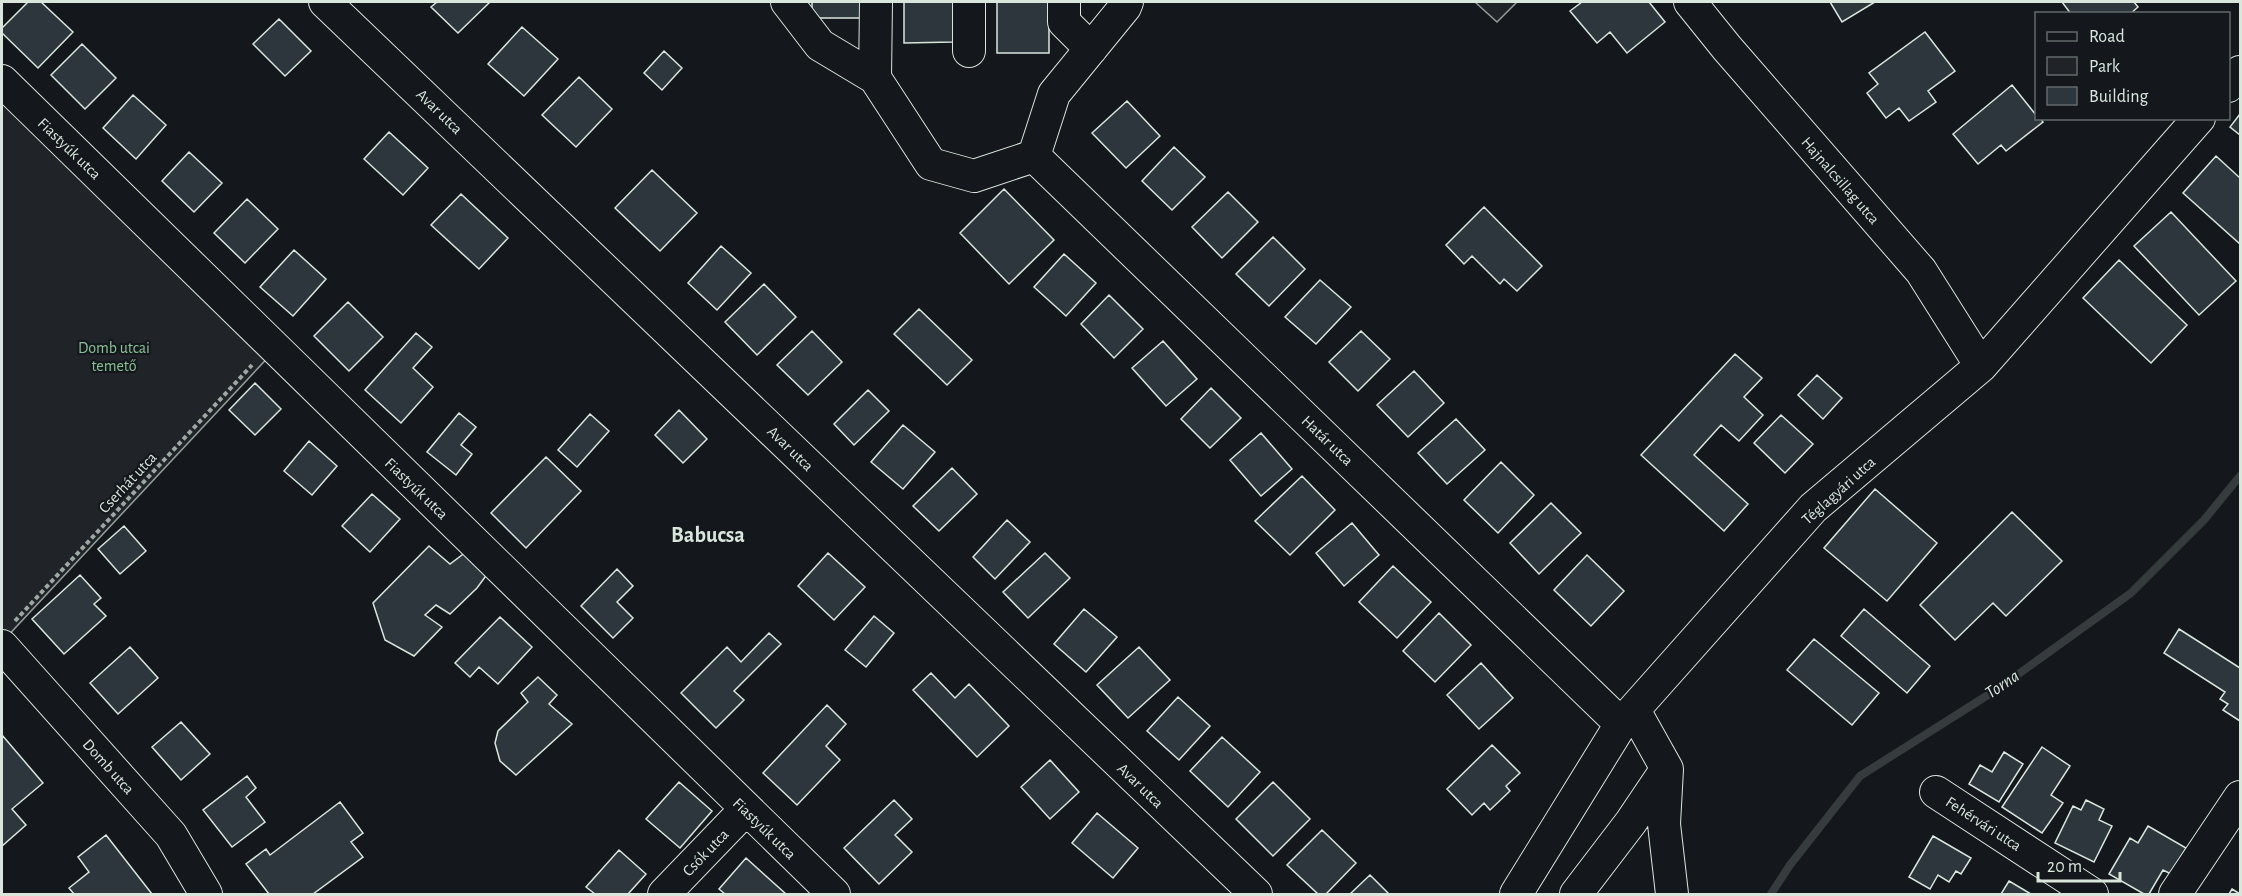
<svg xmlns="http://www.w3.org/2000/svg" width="2242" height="896" font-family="'Alegreya Sans',sans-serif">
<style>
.green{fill:#202428;stroke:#939e99;stroke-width:1.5}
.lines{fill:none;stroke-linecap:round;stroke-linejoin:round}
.stream{stroke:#363b3e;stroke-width:8}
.building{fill:#2c363c;stroke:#d8e6dc;stroke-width:1.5}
.minor-casing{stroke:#d8e6dc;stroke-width:34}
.path{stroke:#9da8a2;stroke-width:4;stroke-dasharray:4.5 3;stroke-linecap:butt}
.minor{stroke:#14181c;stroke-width:32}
.labels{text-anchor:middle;stroke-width:4.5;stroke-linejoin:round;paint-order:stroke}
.street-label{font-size:16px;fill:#d8e6dc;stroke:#14181c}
.park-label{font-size:16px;fill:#8ac095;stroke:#14181c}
.water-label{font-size:18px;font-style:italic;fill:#d8e6dc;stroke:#14181c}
.district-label{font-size:22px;font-weight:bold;fill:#d8e6dc;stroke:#14181c}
</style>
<rect width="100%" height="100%" fill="#14181c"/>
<path class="green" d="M1475,2H1517L1497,22Z
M2,95L275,350L2,642Z"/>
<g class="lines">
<path class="stream" d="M1771,894L1790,865L1860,776L1999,688L2131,593L2204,520L2240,476"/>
</g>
<path class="building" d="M28,2H41L73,32L38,68L2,33V28Z
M437,2H490L458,33L431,7Z
M812,2H863V18H812Z
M904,2H953V42L904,43Z
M997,2H1049V53H997Z
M1582,2H1649L1665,22L1627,53L1610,32L1597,43L1570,11Z
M1830,2H1875L1842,22Z
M2062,2H2134L2138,7L2130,14H2071Z
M279,19L311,51L285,76L253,44Z
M522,27L558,59L524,96L488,64Z
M1925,32L1955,71L1928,91L1936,102L1909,121L1899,108L1886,118L1867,93L1878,84L1869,73Z
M82,44L116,78L85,109L51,75Z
M664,51L682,68L662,90L644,73Z
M579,77L612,109L576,147L542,115Z
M2012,85L2036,115V118H2040L2043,122L2006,151L2001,145L1978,164L1953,134Z
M133,95L166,125L136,159L103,128Z
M1127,101L1160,136L1126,168L1092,133Z
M2240,114V135L2230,127Z
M389,132L428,168L403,195L364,159Z
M1174,147L1205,177L1172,210L1142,181Z
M189,152L222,183L194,212L162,181Z
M2216,156L2240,178V244L2183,193Z
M652,170L697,213L660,251L615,208Z
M1004,189L1054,240L1009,284L960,233Z
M1228,192L1258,222L1222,258L1192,227Z
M461,194L508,238L479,269L431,225Z
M247,199L278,229L245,263L214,233Z
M1484,207L1542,266L1517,291L1504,279L1500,284L1472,256L1464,264L1446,245Z
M2171,212L2236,281L2199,315L2134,246Z
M1273,237L1305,269L1269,306L1236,274Z
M721,246L751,273L717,310L688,283Z
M294,250L326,279L293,316L260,287Z
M1064,254L1096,283L1066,316L1034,287Z
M2119,260L2187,325L2151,363L2083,298Z
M1320,280L1351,307L1316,344L1285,317Z
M764,284L796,317L757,355L725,322Z
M1109,295L1143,329L1114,358L1081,324Z
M348,302L383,337L349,371L314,336Z
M919,309L972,360L947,385L894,334Z
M812,331L842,362L808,395L777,365Z
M1361,331L1390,359L1358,391L1329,362Z
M416,333L432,347L413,368L433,387L401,423L365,390Z
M1163,341L1197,379L1166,406L1132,368Z
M1735,354L1762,378L1744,397L1763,415L1739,441L1721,425L1694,455L1748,504L1724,531L1641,455Z
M1414,371L1444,403L1408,437L1377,405Z
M1817,375L1842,398L1823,419L1798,395Z
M255,383L281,409L255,435L229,410Z
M1211,388L1241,418L1210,448L1181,419Z
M868,390L889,411L854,445L834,424Z
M679,410L707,439L683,463L655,435Z
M459,413L476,427L461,445L472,454L456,475L427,452Z
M590,414L609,431L577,467L558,450Z
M1781,415L1813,444L1785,473L1754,443Z
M1456,419L1485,450L1447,484L1418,453Z
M903,425L935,452L903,489L871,462Z
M1261,433L1292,469L1261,496L1230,460Z
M309,441L337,466L312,495L284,471Z
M546,457L581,491L526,548L491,513Z
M1501,462L1534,495L1498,533L1464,500Z
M952,468L977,494L939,531L913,506Z
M1302,476L1335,510L1290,555L1255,521Z
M1875,489L1937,543L1887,601L1824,548Z
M372,494L400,519L370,552L342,526Z
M1551,503L1581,533L1539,574L1510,543Z
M2012,512L2062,561L2006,616L1993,603L1955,640L1920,605Z
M1007,520L1030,542L995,579L973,557Z
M1352,523L1379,555L1344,586L1316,553Z
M124,526L146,551L120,574L98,549Z
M429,546L450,564L466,552L488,573L477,588L450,614L436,605L425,615L442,627L414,656L385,640L373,603Z
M828,553L865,587L834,620L798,586Z
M1045,553L1070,578L1028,618L1003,592Z
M1587,555L1624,591L1591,626L1554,590Z
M1393,566L1431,602L1397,638L1359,602Z
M617,569L633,586L617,602L633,618L613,638L581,606Z
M80,575L101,598L94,604L106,616L64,654L32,619Z
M1084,609L1117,637L1086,672L1054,644Z
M1864,609L1930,666L1907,693L1841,636Z
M1439,613L1471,645L1435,682L1403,651Z
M874,616L894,633L866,667L845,650Z
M500,617L532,647L498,684L479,667L470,677L455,663Z
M2179,629L2240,668V721L2223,710L2228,704L2220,699L2225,692L2164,653Z
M769,633L781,644L734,691L744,700L716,728L681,693L727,647L741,662Z
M1814,639L1879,693L1852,725L1787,670Z
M130,647L158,678L118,714L90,683Z
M1139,647L1170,680L1128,718L1097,685Z
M1481,663L1513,698L1479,729L1447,695Z
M931,673L955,698L969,684L1009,726L977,757L913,690Z
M538,677L557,695L549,704L572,724L516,775L500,761L495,743L498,731L528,702L521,693Z
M1178,697L1210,726L1179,760L1147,731Z
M827,705L846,724L826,746L840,760L797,805L763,773Z
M181,722L210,754L181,780L152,747Z
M2,735L43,783L12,809L26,825L2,846Z
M1222,737L1260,772L1228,807L1190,771Z
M1492,745L1520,773L1506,786L1510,791L1490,810L1484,803L1472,815L1447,789Z
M2042,747L2070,766L2051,795L2063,803L2042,833L2002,807Z
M2004,752L2023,764L1999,802L1969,784L1980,765L1992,772Z
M1050,760L1079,792L1050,819L1021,787Z
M247,776L256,788L246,797L265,822L232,847L203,810Z
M679,782L712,811L680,848L646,819Z
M1273,782L1310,819L1273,856L1236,819Z
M894,800L912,819L895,835L912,852L879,884L844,848Z
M2086,800L2104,809L2099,820L2112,826L2094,862L2055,843L2073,806L2081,810Z
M340,802L363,833L351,842L363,857L313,894H269L246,864L266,849L270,855Z
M1097,813L1138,848L1113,878L1072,843Z
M2148,826L2186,848L2171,874L2163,870L2149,894H2144L2109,874L2130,838L2138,843Z
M1322,830L1356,863L1326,894H1318L1287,865Z
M106,835L152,894H74L69,888L89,872L78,857Z
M1933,836L1971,858L1961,874L1956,871L1949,882L1938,875L1930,889L1909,877Z
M619,850L646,874L628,894H595L586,887Z
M746,858L786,894H725L719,889Z
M1370,875L1389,894H1350Z
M2009,881L2031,894H2001Z
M2232,889L2240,894H2229Z"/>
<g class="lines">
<g class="minor-casing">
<path id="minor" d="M325,2L1256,894
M787,2L820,45L875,78
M876,2L875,78L931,164L974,176L1034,156
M969,2V51
M1064,2V22L1091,49
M1690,2L1727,48L1921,271L1981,366
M2,81L834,894
M2228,86L2240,72
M1034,156L1621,724
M1034,156L1054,94L1125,7L1127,2
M2,646L171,835L206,894
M1634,710L1667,769L1664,824L1672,894
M1936,792L2092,894
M664,894L745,810
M1516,894L1621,724L1813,508L1981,366L2199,118
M1576,894L1631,822L1666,770
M2175,894L2240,797"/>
</g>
<path class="path" d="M15,621L252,365"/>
<use href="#minor" class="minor"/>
</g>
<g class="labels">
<g class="street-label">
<text transform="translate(440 111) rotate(44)" y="6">Avar utca</text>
<text transform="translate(70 148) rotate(44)" y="6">Fiastyúk utca</text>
<text transform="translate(1841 180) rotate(49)" y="6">Hajnalcsillag utca</text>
<text transform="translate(1328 440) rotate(44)" y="6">Határ utca</text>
<text transform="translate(791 448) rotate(44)" y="6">Avar utca</text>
<text transform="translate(127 482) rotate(-47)" y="6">Cserhát utca</text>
<text transform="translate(417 488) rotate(44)" y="6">Fiastyúk utca</text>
<text transform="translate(1838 490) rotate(-42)" y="6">Téglagyári utca</text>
<text transform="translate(109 766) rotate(48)" y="6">Domb utca</text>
<text transform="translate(1141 785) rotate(44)" y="6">Avar utca</text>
<text transform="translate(1984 823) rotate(33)" y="6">Fehérvári utca</text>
<text transform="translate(765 828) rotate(44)" y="6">Fiastyúk utca</text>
<text transform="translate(705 852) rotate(-46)" y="6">Csók utca</text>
</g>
<g class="park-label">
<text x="114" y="353">Domb utcai<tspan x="114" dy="18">temető</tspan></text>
</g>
<g class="water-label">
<text transform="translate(2002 684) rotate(-34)" y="6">Torna</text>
</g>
<g class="district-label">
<text x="708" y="542">Babucsa</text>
</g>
</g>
<rect width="2242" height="896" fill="none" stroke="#d8e6dc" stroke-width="6"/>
<rect x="2035" y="12" width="195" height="108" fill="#14181c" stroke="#626a69" stroke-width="1.5"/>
<rect x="2047" y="32" width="30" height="9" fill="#14181c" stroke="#626a69" stroke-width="1.5"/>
<text x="2089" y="42" font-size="18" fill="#d8e6dc">Road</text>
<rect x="2047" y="57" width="30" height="18" fill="#202428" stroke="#626a69" stroke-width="1.5"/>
<text x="2089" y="72" font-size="18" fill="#d8e6dc">Park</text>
<rect x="2047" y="87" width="30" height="18" fill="#2c363c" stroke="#626a69" stroke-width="1.5"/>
<text x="2089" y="102" font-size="18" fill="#d8e6dc">Building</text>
<path d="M2038 872v9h82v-9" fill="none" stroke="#d8e6dc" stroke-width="3"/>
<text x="2047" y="872" font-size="18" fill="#d8e6dc" stroke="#14181c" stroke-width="4.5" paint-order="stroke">20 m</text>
</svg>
